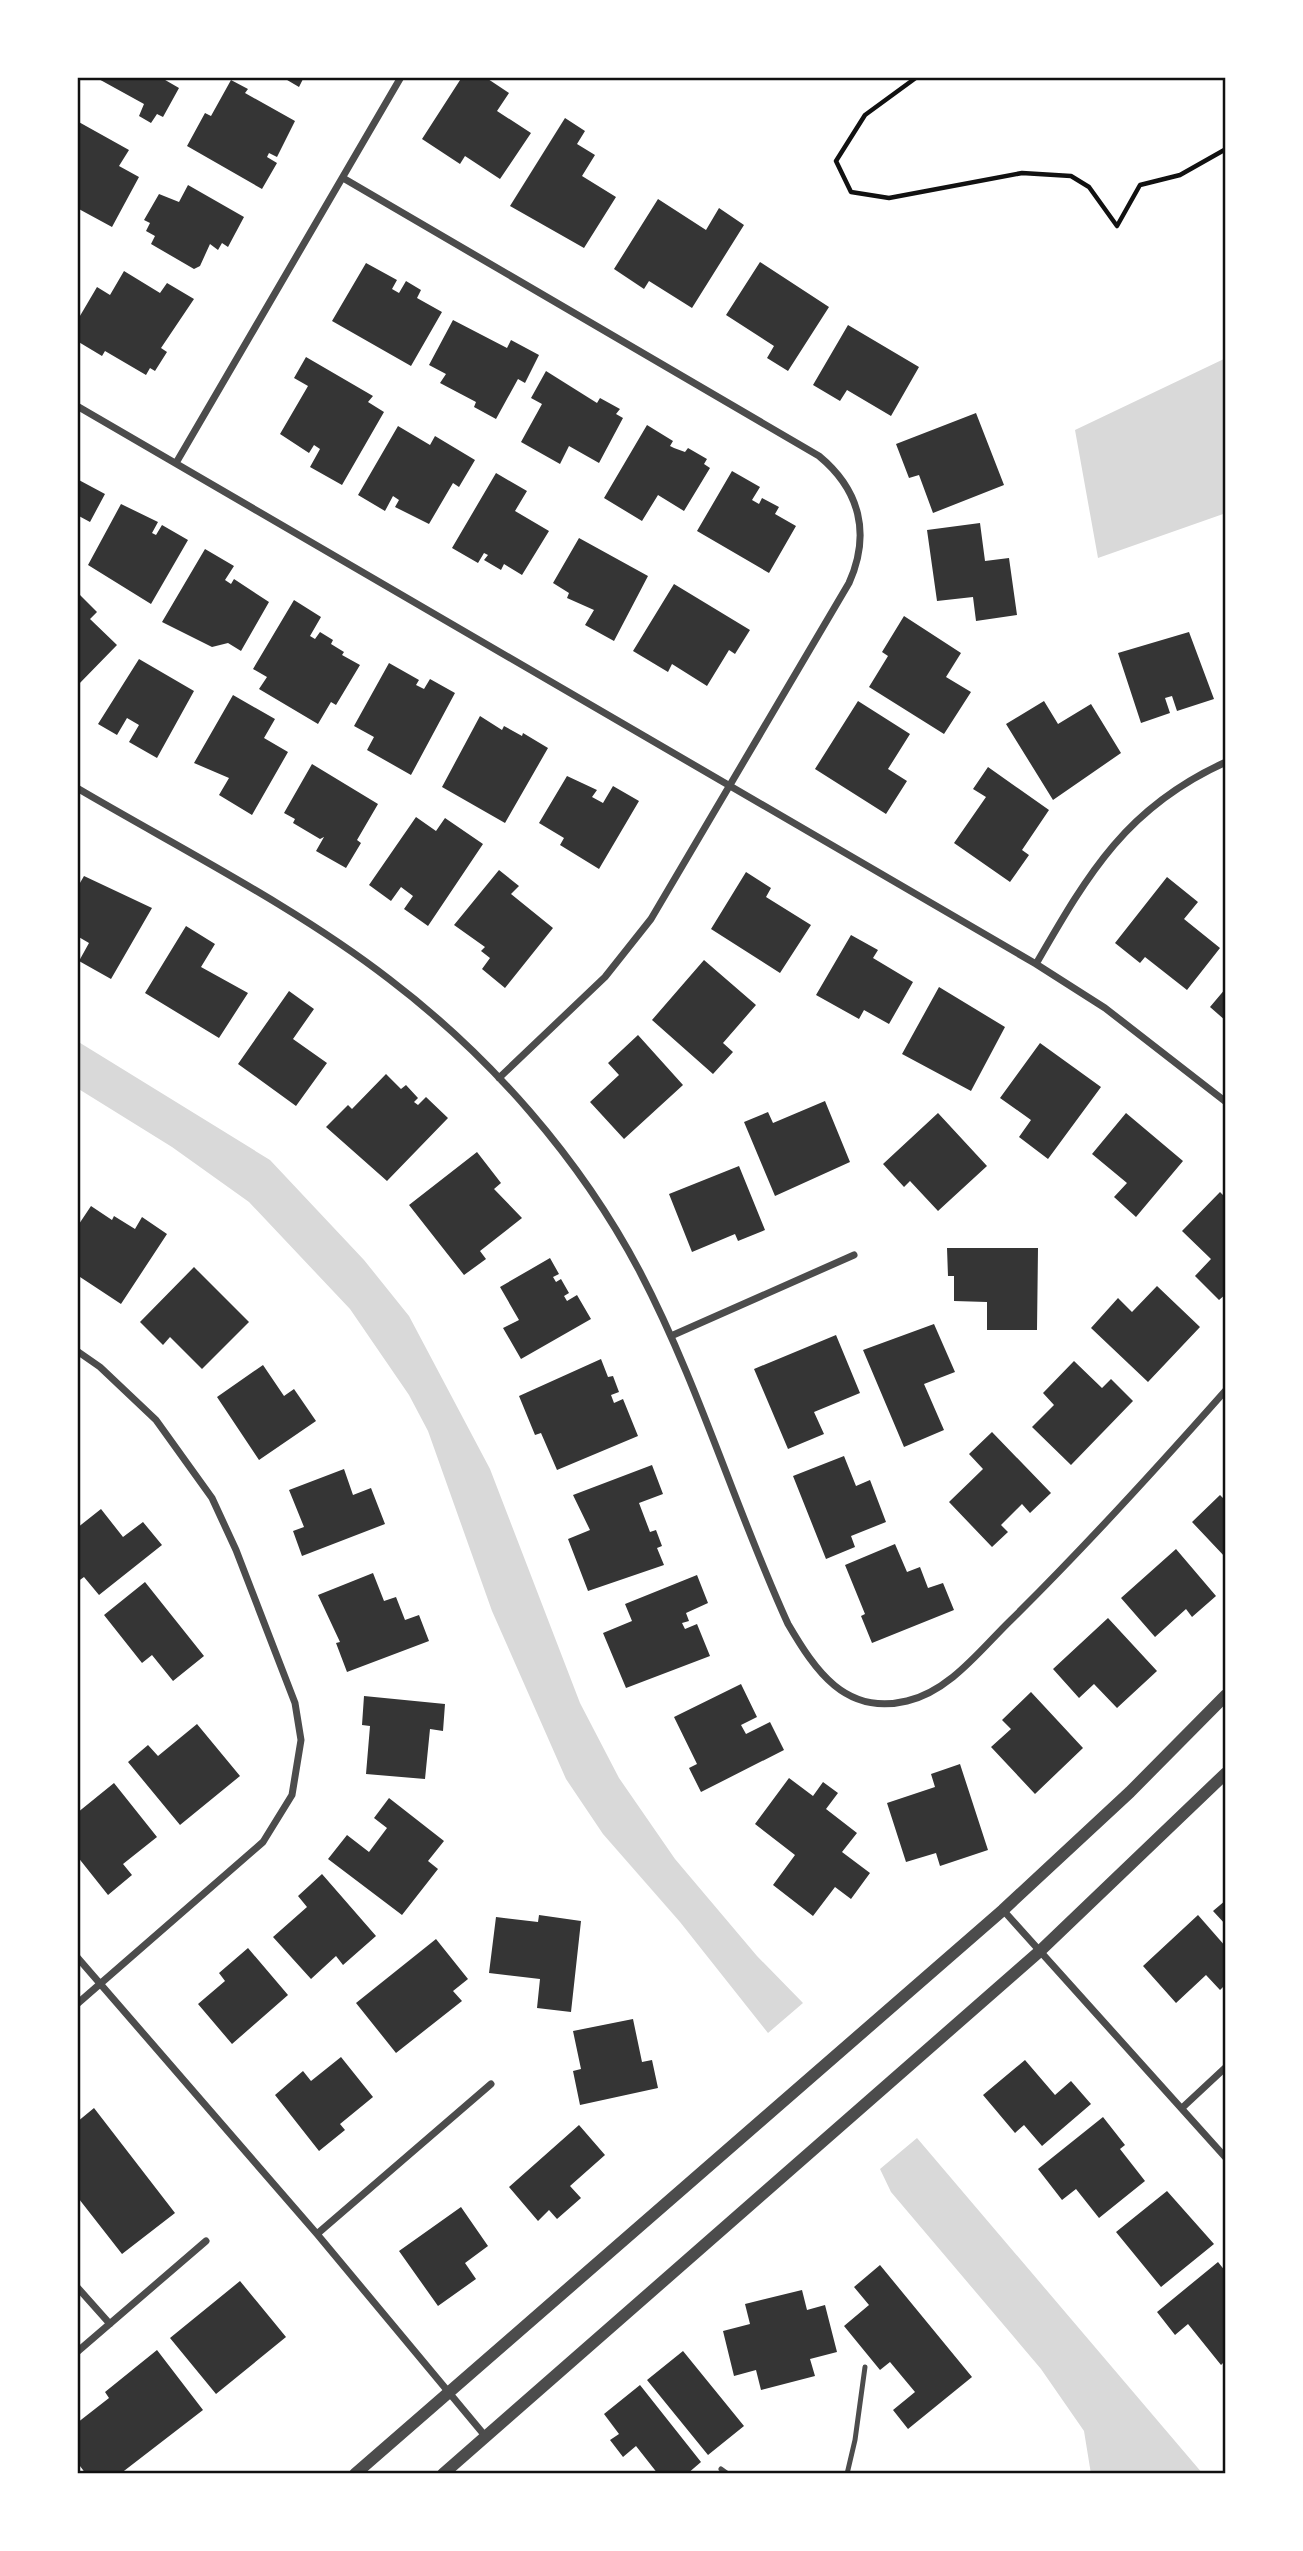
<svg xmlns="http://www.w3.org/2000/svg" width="1303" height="2551" font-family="'Open Sans',sans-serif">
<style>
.water{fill:#d9d9d9}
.building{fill:#353535}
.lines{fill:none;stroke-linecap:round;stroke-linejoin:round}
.path{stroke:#111;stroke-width:4.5}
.service{stroke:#4c4c4c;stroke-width:5}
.minor{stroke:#4c4c4c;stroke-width:7}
.tertiary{stroke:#4c4c4c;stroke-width:12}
.neatline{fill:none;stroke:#111;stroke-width:2.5}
</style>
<rect width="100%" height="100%" fill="#fff"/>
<path class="water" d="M1226,358V513L1098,558L1075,430Z
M77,1041L270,1160L364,1260L409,1316L490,1469L580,1703L619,1778L675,1859L757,1956L803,2003L768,2033L680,1922L603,1834L566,1779L492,1611L428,1431L409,1395L350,1309L249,1202L172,1147L77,1088Z
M917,2138L1203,2474H1091L1084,2431L1041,2369L891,2192L880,2169Z"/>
<path class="building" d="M95,77H160L179,88L163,117L157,114L151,123L139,116L144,104Z
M282,77H304L299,87Z
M462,77H485L509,93L497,111L531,133L500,179L465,156L460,164L422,139Z
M231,80L248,89L245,93L295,121L277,157L269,153L267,157L277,163L262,189L187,146L205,113L211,116Z
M565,118L585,131L577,144L595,155L582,176L616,197L584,248L510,206Z
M77,121L129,150L119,166L139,177L112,227L77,208Z
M188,185L244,217L228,247L222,243L218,250L210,244L200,266L194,269L151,244L155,236L146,231L150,223L144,220L159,194L179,202Z
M658,199L706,230L719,208L744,225L692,308L649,281L644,289L614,269Z
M760,262L829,307L788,371L767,358L774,346L726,315Z
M366,263L397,280L392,289L399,293L406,281L421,290L417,298L442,312L411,366L332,321Z
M124,271L160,293L167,283L194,299L161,348L167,352L155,371L150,368L146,375L105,351L102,356L77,341V321L97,287L110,295Z
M453,320L507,348L511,340L539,355L525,383L518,379L496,419L474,407L476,402L440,383L446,374L429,365Z
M848,325L919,367L891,416L847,390L840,401L813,385Z
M306,357L373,396L368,402L384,412L342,485L310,467L320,449L314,445L309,453L280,434L308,386L294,378Z
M546,371L597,403L600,398L620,409L616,414L623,418L599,463L569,446L560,464L521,442L542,404L531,398Z
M976,413L1004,485L933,513L919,475L909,478L896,444Z
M647,425L673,441L670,446L674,448L685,452L688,448L707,459L704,464L710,468L684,511L658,495L642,521L604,498Z
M398,426L430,445L435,436L475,460L459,487L453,483L429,524L395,507L399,500L393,496L385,511L358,495Z
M732,471L760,487L752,500L759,504L762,498L779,507L775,514L796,526L769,573L697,531Z
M496,473L527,491L515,511L549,531L522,575L504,564L501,570L484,560L488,555L484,553L478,563L452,548Z
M77,479L105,494L90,522L77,515Z
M121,504L158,522L152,533L156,535L162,525L188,540L151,604L88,565Z
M980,523L985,561L1009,558L1017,615L976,621L973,597L937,601L927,530Z
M579,538L648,576L614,641L585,625L594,610L567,598L569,593L553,583Z
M205,549L234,566L225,580L231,584L234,579L269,602L241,651L228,643L212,647L162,622Z
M674,584L750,630L735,654L729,650L707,686L672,664L668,672L633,651Z
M77,592L97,612L90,619L117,645L77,686Z
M294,600L321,617L310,636L315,639L320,632L333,640L331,644L344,652L342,655L360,665L336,705L331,702L318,724L259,689L267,677L253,669Z
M904,616L961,653L946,677L971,692L944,734L869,687L888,656L882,652Z
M1189,632L1214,699L1177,711L1172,696L1165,698L1170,713L1141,723L1118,653Z
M139,659L194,691L157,758L129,742L139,725L127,718L117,735L98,724Z
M389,663L419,680L416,685L424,689L430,679L455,693L411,775L367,750L374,737L354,726Z
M233,695L275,719L264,738L288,752L252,815L219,795L229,778L194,763Z
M858,701L910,734L888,769L907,781L886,814L815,769Z
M1044,701L1058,724L1091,704L1121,753L1053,800L1006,724Z
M480,716L502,730L504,726L522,736L523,733L548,748L505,823L442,787Z
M312,764L378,804L357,840L361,843L346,868L316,851L324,837L320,839L293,823L295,819L284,813Z
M988,767L1049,810L1022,850L1029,855L1010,882L954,843L986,797L973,789Z
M567,776L597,790L592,797L603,803L613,786L639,801L599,869L560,845L564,838L539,823Z
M416,817L436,831L445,818L483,844L428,926L404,909L413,896L401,887L391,901L369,885Z
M499,870L519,886L511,894L553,928L505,988L482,969L490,958L481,951L485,947L454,925Z
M746,872L771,888L766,897L811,925L780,973L711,929Z
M84,876L152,908L111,979L79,961L89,943L77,936V888Z
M1167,877L1198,902L1184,919L1220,948L1187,990L1145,957L1140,963L1115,943Z
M186,926L215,944L201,967L248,993L219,1038L145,993Z
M851,935L878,950L873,958L913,982L889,1024L864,1010L859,1019L816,995Z
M704,960L756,1005L723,1043L733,1052L713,1074L652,1020Z
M939,987L1005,1027L971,1091L902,1054Z
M1226,988V1021L1210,1007Z
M289,991L314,1009L293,1039L327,1063L296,1106L238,1064Z
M638,1035L683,1085L624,1139L590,1102L619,1075L608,1063Z
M1040,1043L1101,1087L1048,1159L1019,1137L1031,1120L1000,1098Z
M386,1074L401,1089L406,1085L418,1098L414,1102L418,1105L426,1097L448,1118L387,1181L326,1127L348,1105L352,1109Z
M825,1101L850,1162L775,1196L744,1122L768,1112L773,1123Z
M938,1113L987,1166L938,1211L910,1181L904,1187L883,1164Z
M1126,1113L1183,1161L1136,1217L1114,1197L1127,1183L1092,1154Z
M477,1152L501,1183L494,1189L522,1218L480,1251L486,1259L464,1275L409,1205Z
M739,1166L765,1230L738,1241L735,1234L692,1252L669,1194Z
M1220,1192L1226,1198V1294L1219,1300L1195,1276L1211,1259L1182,1231Z
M91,1206L112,1220L114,1216L135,1229L142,1217L167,1234L121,1304L77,1275V1227Z
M947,1248H1038L1037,1330H987V1302L954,1301V1276H948Z
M550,1258L559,1274L553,1277L556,1282L561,1279L569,1293L564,1296L567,1301L577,1295L591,1319L521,1359L503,1328L519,1320L500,1287Z
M194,1267L249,1322L202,1369L170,1337L163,1345L140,1322Z
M1157,1286L1200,1327L1148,1382L1091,1328L1118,1298L1132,1312Z
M934,1324L955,1372L924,1384L944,1430L904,1447L863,1350Z
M836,1335L860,1393L814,1412L824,1434L788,1449L754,1369Z
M601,1359L608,1377L613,1376L619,1392L611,1395L614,1403L623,1399L638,1436L557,1470L541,1433L535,1435L519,1396Z
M1074,1361L1102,1388L1111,1379L1133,1401L1071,1465L1032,1427L1054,1405L1043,1393Z
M263,1365L284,1396L294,1389L316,1421L259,1460L217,1397Z
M992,1432L1051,1493L1030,1513L1022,1504L1001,1525L1008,1532L992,1547L949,1502L983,1469L969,1454Z
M844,1456L856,1486L870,1480L886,1522L851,1536L855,1547L826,1559L793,1476Z
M652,1465L663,1494L639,1503L650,1532L656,1530L662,1546L657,1548L664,1565L588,1591L568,1539L590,1530L573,1495Z
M344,1469L353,1495L371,1488L385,1524L302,1556L293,1531L304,1527L289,1490Z
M1220,1495L1226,1501V1558L1192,1522Z
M101,1509L123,1537L143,1522L162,1545L99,1595L84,1577L77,1582V1528Z
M895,1544L907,1572L920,1567L928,1588L943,1583L954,1610L872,1643L861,1616L865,1614L845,1565Z
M1176,1549L1216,1596L1192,1617L1186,1609L1155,1637L1121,1598Z
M373,1573L384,1601L396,1597L405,1620L419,1615L429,1641L347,1672L336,1643L340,1642L318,1595Z
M697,1575L708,1603L686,1613L689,1621L682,1623L685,1629L697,1624L710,1656L626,1688L603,1633L632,1621L625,1604Z
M145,1582L204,1656L173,1681L152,1655L142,1663L104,1615Z
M1108,1618L1157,1671L1117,1708L1094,1684L1079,1698L1053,1669Z
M741,1684L757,1717L741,1725L746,1734L770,1722L784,1750L701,1792L689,1768L697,1764L674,1717Z
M1031,1692L1083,1748L1035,1794L991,1747L1011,1729L1002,1720Z
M364,1696L445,1704L443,1731L430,1729L425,1779L366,1774L370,1726L362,1725Z
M197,1724L240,1776L180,1825L128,1762L148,1745L158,1756Z
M960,1764L988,1850L940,1866L936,1853L906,1862L887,1803L935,1787L931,1774Z
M789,1778L813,1796L823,1782L838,1793L826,1809L857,1833L842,1852L870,1873L851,1899L835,1887L813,1916L773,1885L795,1855L755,1824Z
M114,1783L157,1837L123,1864L132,1875L108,1895L77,1856V1813Z
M389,1798L444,1841L428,1861L438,1869L402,1915L328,1859L347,1835L369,1852L387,1828L374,1818Z
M322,1874L376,1936L343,1965L336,1956L311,1979L273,1937L307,1907L298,1896Z
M1226,1900V1925L1213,1911Z
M539,1915L581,1921L571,2012L537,2008L540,1979L489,1973L496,1917L538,1922Z
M1198,1915L1226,1947V1984L1220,1990L1206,1975L1176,2003L1143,1966Z
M436,1939L468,1979L453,1991L462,2001L396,2053L356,2003Z
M248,1948L288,1995L232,2044L198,2004L225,1981L219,1973Z
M633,2019L642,2062L652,2060L658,2088L580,2105L573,2071L581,2069L573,2031Z
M341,2057L373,2097L340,2124L345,2130L319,2151L275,2095L303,2071L311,2081Z
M1025,2060L1055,2095L1071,2081L1091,2104L1042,2146L1024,2125L1015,2133L983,2095Z
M94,2108L175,2213L122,2254L79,2199L77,2200V2122Z
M1103,2117L1125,2145L1120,2149L1145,2181L1099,2218L1076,2189L1062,2200L1038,2169Z
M579,2125L605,2155L570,2186L581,2198L557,2219L549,2210L538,2221L509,2187Z
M1167,2191L1214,2244L1161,2287L1116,2232Z
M461,2207L488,2246L465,2263L476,2279L438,2306L399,2251Z
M1218,2262L1226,2272V2360L1221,2365L1188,2324L1175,2335L1157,2312Z
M880,2265L972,2377L908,2429L893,2410L915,2392L890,2362L880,2370L844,2326L869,2305L854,2287Z
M240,2281L286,2337L216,2394L170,2338Z
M802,2290L807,2310L825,2305L837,2352L810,2359L815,2376L761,2390L756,2370L734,2376L723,2331L750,2324L745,2304Z
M157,2350L203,2410L120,2474H86L77,2462V2423L109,2398L105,2392Z
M683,2351L744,2426L708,2455L647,2380Z
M640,2385L701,2462L687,2474H658L636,2446L623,2457L610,2440L619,2434L604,2414Z"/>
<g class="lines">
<path class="path" d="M917,77L865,115L836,161L851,192L889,198L1022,173L1071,176L1089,187L1117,226L1140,185L1180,175L1226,149"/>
<path class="service" d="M721,2469L728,2474
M847,2474L855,2440L865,2367"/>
<path class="minor" d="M343,178L819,456C860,490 871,534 849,583L651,919L605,977L499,1078
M77,406L1036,964L1105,1008L1226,1102
M176,463L401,77
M77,788C179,848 296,907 389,979C490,1056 580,1158 640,1272C699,1385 735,1508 788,1624C815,1670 845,1716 907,1701C950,1691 981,1649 1011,1620C1086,1546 1156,1469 1226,1390
M1036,964C1088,874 1126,807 1226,762
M671,1336L854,1255
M77,1351L100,1367L156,1420L212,1498L236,1550L295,1703L301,1740L292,1795L263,1842L77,2004
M1003,1910L1226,2158
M77,1957L317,2234L486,2437
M1182,2108L1226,2067
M317,2234L491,2084
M77,2287L110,2324
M77,2352L206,2241"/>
<path class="tertiary" d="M355,2474L1003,1910L1130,1792L1226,1695
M443,2474L1040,1951L1226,1773"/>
</g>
<rect width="1303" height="2551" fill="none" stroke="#ffffff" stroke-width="158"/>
<rect x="79" y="79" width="1145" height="2393" class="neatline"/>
</svg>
